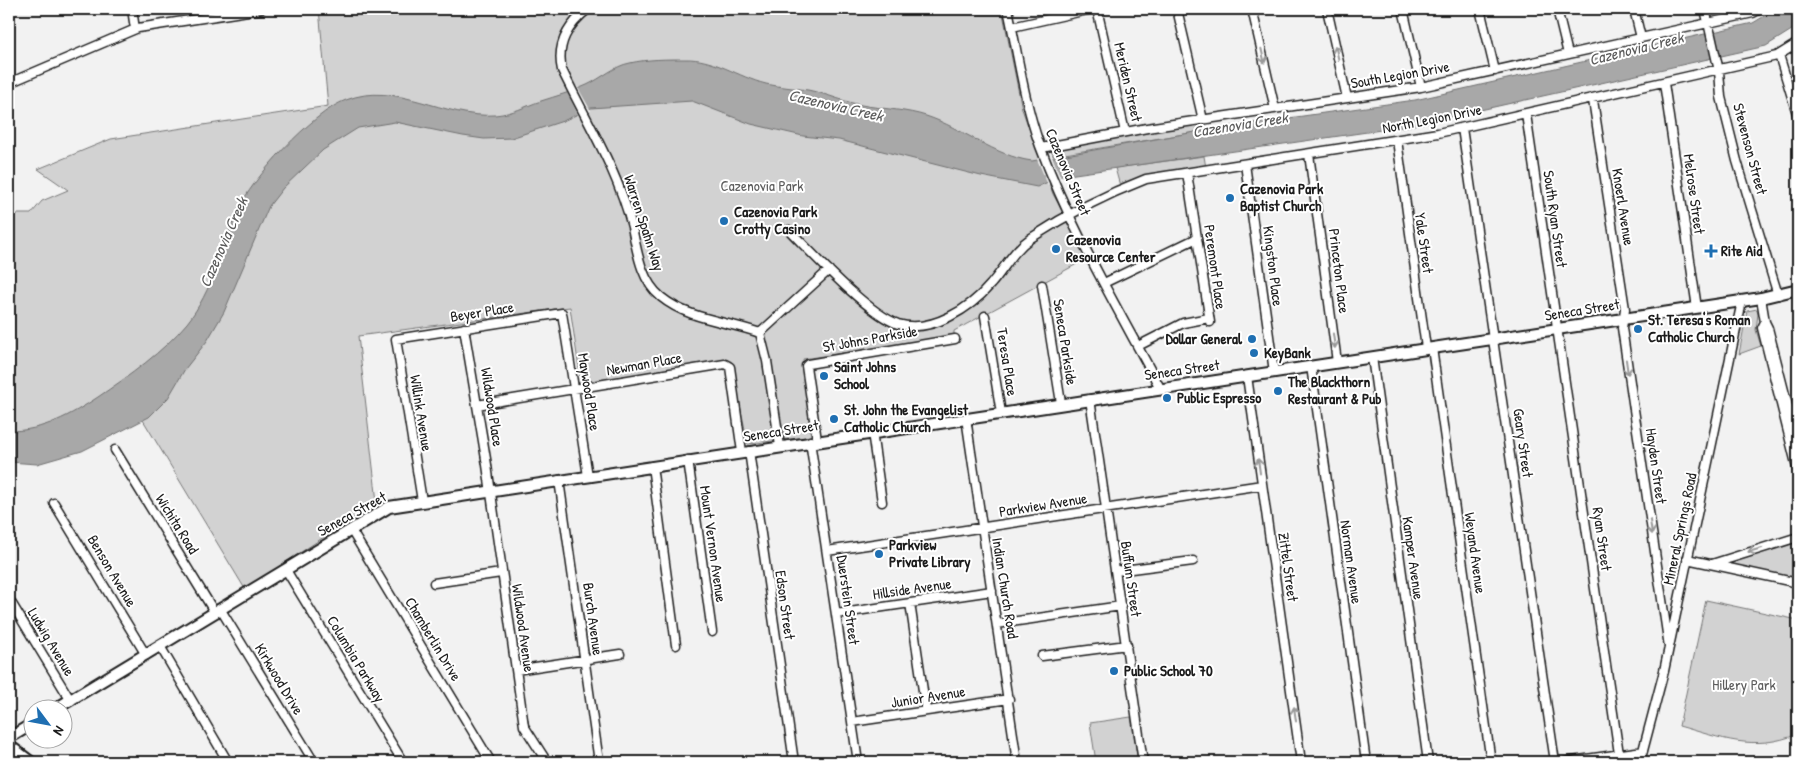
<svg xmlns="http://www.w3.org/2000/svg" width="1807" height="771" font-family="'Patrick Hand',sans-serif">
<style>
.green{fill:#d2d2d2;stroke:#777}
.water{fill:#a8a8a8;stroke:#707070}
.pier{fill:#f2f2f2}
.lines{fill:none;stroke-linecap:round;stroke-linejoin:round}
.minor-casing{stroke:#1c1c1c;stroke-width:11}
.major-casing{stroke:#1c1c1c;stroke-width:14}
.highway-casing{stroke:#1c1c1c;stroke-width:15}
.minor{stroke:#fff;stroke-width:8}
.major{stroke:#fff;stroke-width:10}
.highway{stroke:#fff;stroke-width:11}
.oneway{stroke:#999}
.poi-dot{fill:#1f6fb2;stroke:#fff;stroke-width:2}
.labels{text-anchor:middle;stroke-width:4;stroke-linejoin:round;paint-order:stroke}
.street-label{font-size:15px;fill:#1c1c1c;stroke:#fff}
.park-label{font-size:15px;fill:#5c5c5c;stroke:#fff}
.poi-label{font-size:15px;font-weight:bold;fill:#1c1c1c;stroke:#fff;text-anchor:start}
.water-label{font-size:16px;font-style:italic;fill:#5b5b5b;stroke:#fff}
</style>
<rect width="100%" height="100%" fill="#f2f2f2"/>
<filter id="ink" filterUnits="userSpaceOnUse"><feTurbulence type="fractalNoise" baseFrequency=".02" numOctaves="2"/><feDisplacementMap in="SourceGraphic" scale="10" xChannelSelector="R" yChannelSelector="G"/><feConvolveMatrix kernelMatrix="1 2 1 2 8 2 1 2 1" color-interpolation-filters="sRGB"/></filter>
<g filter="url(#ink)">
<path class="green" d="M319,9H1002L1022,109L1053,194L1088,258L954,331V336L803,359L815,436L748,444L731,361L581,383L570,307L358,336L377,502L245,589L137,410L9,436V214H31L42,201L68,190L38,169L111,139L328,106Z
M1201,123L1202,131L1053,156L1051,150Z
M1204,156L1206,168L1120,186L1115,168Z
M1757,309L1758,314L1756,330L1761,346L1739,354L1747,311Z
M1798,541V580L1725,564L1724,563Z
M1706,600L1798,620V734C1753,752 1722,738 1679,726Z
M1131,717L1138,762H1096L1090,723Z"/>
<path class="water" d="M1776,9H1798V26L1766,46L1409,126L1061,176L1037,187L981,176L839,140L803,136L751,124L692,101L591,108L563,121L511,138L484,139L463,136L395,122L358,128L323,150L283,188L269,206L224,312L207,341L185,369L168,398L149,417L82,451L37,464L9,462V431C43,431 71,415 98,397C129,376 163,352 187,323C212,292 222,248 237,212C251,179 313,112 346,100C396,80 444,119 495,115C515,113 523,107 541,101C556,96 572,92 587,85C602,78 614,66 630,63C647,59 667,59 685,59C714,58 738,77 766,84C780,87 794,88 808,90C828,94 846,103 867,106C886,109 907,110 926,116C963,128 994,156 1032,161L1212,129L1415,100L1753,23Z"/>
<path class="pier" d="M577,86L591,111L579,117L566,90Z
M1051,154L1061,178L1048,185L1037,159Z"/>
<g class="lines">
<g class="minor-casing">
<path id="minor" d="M132,9L135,29
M588,9C568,25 556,44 562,70C587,122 618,171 632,227C637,251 641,281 661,297C689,320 728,321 760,333
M1008,9C1018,55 1024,102 1040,146C1071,230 1118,309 1160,388
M1097,9L1125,132
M1177,9L1203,120
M1252,9L1275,109
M1327,9L1347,98
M1403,9L1421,87
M1480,9L1495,71
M1557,9L1568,54
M1634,9L1641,38
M1705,9L1719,71L1721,97L1737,161L1778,295
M1012,27L1092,9
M1779,55L1798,117
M9,83L138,28L261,9
M1664,83L1697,308
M1593,100L1625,309L1622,328L1669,647
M1526,114L1619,754
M1462,128L1555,762
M1397,140L1426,348
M1041,148L1147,128L1421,87L1753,13L1760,9
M1309,154L1337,362
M1245,164L1274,372
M1187,173L1210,322
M789,230C813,254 868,314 898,324C931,334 971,308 991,284C1005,268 1013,250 1031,238C1066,215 1107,194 1146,179L1438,133L1777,56L1798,43
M1104,283L1197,238
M1042,285L1061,403
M1761,298L1765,322L1768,328L1798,445
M985,316L1001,413
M1765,322L1762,328L1798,472
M464,328L487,465L524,726L547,762
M760,333L767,361L780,446
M760,333L829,270
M1138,346L1183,323L1209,318
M1432,348L1491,762
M1372,357L1428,762
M1311,366L1366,762
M1247,376L1301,762
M1090,399L1143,762
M477,405L725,364L730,367L742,452
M966,418L1017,762
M872,432L882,502
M817,440L806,366L808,364L955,339
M810,441L858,762
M115,450L215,613
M749,451L794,762
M688,460L712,632
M652,466L676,645
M559,480L599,762
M422,501L396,339L562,313L588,476
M54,503L146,655
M351,530L491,762
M827,551L1262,485
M1687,559L1798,583
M1712,564L1798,537
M286,570L403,762
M1116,571L1193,561
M434,583L501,573
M9,599L71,701
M910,603L926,711
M221,610L314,762
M836,614L992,591
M997,624L1121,606
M160,646L228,762
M1042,656L1127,645
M516,670L620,654
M852,722L1009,699
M1565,762L1643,751
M1640,762L1664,671L1742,301"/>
</g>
<g class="major-casing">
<path id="major" d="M57,708L389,507L1761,298L1798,289
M9,738L32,724"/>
</g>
<g class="highway-casing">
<path id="highway" d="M9,746L30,762
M9,761L10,762"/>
</g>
<use href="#minor" class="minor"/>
<use href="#major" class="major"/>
<use href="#highway" class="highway"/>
</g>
<defs><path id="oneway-shaft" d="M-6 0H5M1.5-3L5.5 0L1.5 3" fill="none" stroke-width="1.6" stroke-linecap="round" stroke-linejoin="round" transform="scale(1.25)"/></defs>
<g class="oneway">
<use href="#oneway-shaft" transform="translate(1337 53) rotate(-103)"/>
<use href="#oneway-shaft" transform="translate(1263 56) rotate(77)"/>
<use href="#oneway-shaft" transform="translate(1334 341) rotate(82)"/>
<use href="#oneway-shaft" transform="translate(1627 367) rotate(82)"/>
<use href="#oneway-shaft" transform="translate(1259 466) rotate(-98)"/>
<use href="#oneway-shaft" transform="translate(1651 527) rotate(81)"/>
<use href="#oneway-shaft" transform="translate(1755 550) rotate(164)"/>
<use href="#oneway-shaft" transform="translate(1295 714) rotate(-98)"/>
</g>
</g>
<g class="poi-dot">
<circle cx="1230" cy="198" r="5"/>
<circle cx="724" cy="221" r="5"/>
<circle cx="1056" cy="249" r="5"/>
<path d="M1708.5 243.5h5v5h5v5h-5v5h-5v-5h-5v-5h5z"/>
<circle cx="1638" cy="329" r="5"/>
<circle cx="1252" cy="339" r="5"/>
<circle cx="1254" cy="353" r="5"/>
<circle cx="824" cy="376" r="5"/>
<circle cx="1278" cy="391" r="5"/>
<circle cx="1167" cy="398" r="5"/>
<circle cx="834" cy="419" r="5"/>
<circle cx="879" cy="554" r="5"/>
<circle cx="1114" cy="671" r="5"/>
</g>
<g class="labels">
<g class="street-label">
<text transform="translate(1400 75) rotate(-10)" y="5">South Legion Drive</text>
<text transform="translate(1128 82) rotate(77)" y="5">Meriden Street</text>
<text transform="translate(1432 119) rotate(-11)" y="5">North Legion Drive</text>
<text transform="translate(1750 149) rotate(75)" y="5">Stevenson Street</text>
<text transform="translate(1068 172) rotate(67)" y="5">Cazenovia Street</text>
<text transform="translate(1694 194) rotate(82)" y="5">Melrose Street</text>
<text transform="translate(1623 207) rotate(81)" y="5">Knoerl Avenue</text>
<text transform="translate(1555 219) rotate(82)" y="5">South Ryan Street</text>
<text transform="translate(644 223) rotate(72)" y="5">Warren Spahn Way</text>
<text transform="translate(1424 243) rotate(82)" y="5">Yale Street</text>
<text transform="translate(1273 266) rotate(83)" y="5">Kingston Place</text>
<text transform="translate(1215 267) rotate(82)" y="5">Peremont Place</text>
<text transform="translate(1339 271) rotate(83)" y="5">Princeton Place</text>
<text transform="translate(1582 310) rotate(-9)" y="5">Seneca Street</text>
<text transform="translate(482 312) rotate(-9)" y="5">Beyer Place</text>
<text transform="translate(870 339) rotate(-10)" y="5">St Johns Parkside</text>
<text transform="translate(1065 342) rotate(81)" y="5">Seneca Parkside</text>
<text transform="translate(1007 362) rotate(81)" y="5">Teresa Place</text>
<text transform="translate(644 364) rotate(-10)" y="5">Newman Place</text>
<text transform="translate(1182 370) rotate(-8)" y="5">Seneca Street</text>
<text transform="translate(589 392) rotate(81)" y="5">Maywood Place</text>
<text transform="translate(492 407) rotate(81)" y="5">Wildwood Place</text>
<text transform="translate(421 413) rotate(81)" y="5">Willink Avenue</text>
<text transform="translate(781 431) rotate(-9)" y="5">Seneca Street</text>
<text transform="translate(1523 443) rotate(82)" y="5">Geary Street</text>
<text transform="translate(1656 466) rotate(82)" y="5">Hayden Street</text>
<text transform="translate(1043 505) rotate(-9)" y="5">Parkview Avenue</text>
<text transform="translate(352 514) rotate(-29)" y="5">Seneca Street</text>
<text transform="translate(177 524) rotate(58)" y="5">Wichita Road</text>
<text transform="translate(1680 529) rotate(-78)" y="5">Mineral Springs Road</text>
<text transform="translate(1602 539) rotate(82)" y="5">Ryan Street</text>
<text transform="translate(713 544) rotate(82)" y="5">Mount Vernon Avenue</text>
<text transform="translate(1475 553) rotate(82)" y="5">Weyand Avenue</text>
<text transform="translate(1413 558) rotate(82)" y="5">Kamper Avenue</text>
<text transform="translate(1351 562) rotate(82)" y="5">Norman Avenue</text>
<text transform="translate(1288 567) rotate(82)" y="5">Zittel Street</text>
<text transform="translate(112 571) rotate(59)" y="5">Benson Avenue</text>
<text transform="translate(1131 579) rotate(82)" y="5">Buffum Street</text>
<text transform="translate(1005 588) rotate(81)" y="5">Indian Church Road</text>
<text transform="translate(912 589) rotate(-8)" y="5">Hillside Avenue</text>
<text transform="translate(848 600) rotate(82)" y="5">Duerstein Street</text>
<text transform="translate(785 605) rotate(82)" y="5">Edson Street</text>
<text transform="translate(593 619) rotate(82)" y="5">Burch Avenue</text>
<text transform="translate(523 628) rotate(82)" y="5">Wildwood Avenue</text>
<text transform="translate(433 639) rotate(59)" y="5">Chamberlin Drive</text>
<text transform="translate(51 642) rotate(59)" y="5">Ludwig Avenue</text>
<text transform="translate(356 659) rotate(59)" y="5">Columbia Parkway</text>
<text transform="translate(279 679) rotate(59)" y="5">Kirkwood Drive</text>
<text transform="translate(928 697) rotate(-9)" y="5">Junior Avenue</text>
</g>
<g class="park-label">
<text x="762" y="191">Cazenovia Park</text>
<text x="1744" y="690">Hillery Park</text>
</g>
<g class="poi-label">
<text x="1240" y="194">Cazenovia Park<tspan x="1240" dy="17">Baptist Church</tspan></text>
<text x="734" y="217">Cazenovia Park<tspan x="734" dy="17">Crotty Casino</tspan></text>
<text x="1066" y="245">Cazenovia<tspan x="1066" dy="17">Resource Center</tspan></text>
<text x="1721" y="256">Rite Aid</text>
<text x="1648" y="325">St. Teresa's Roman<tspan x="1648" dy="17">Catholic Church</tspan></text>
<text x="1242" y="344" text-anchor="end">Dollar General</text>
<text x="1264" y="358">KeyBank</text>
<text x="834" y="372">Saint Johns<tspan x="834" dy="17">School</tspan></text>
<text x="1288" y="387">The Blackthorn<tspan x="1288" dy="17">Restaurant &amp; Pub</tspan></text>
<text x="1177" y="403">Public Espresso</text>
<text x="844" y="415">St. John the Evangelist<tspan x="844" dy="17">Catholic Church</tspan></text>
<text x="889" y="550">Parkview<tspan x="889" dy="17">Private Library</tspan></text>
<text x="1124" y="676">Public School 70</text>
</g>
<g class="water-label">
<text transform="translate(1636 48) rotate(-14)" y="6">Cazenovia Creek</text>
<text transform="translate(836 105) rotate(13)" y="6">Cazenovia Creek</text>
<text transform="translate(1240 124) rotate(-9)" y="6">Cazenovia Creek</text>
<text transform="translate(223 242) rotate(-66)" y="6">Cazenovia Creek</text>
</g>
</g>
<rect width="1807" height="771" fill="none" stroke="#fff" stroke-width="30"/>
<rect x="15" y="15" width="1777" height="741" fill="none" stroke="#1c1c1c" stroke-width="2" filter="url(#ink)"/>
<g transform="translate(48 724) rotate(122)"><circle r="24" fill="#ffffff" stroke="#a4a4a4"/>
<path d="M0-4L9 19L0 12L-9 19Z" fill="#1f6fb2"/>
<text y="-8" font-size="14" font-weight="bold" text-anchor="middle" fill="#1c1c1c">N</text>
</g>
</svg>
